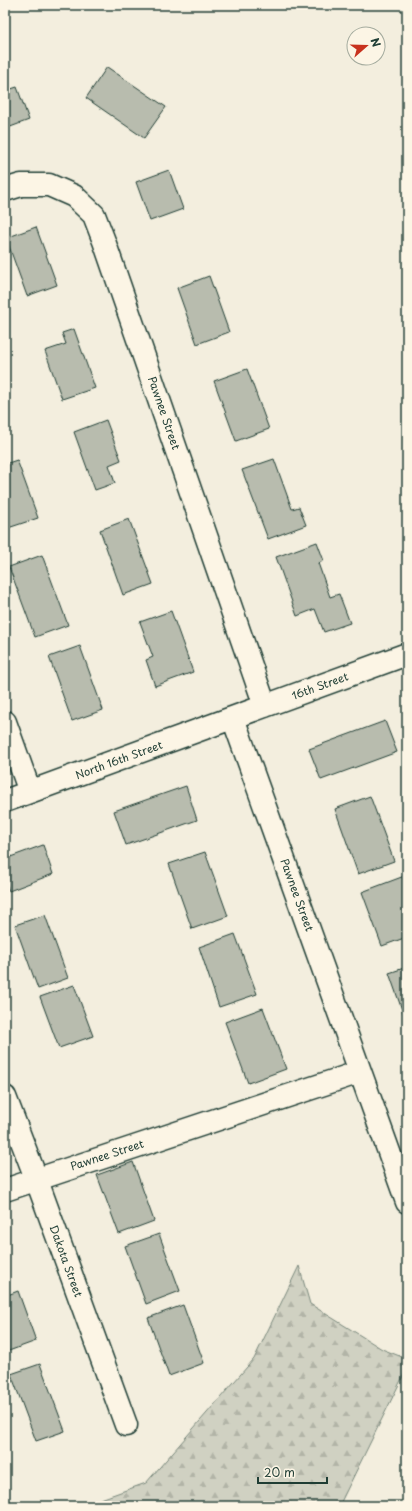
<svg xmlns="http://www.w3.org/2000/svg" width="412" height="1511" font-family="'Playpen Sans',sans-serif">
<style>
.forest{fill:url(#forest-firs);stroke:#78877b}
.building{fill:#b8bcae;stroke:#1f3d34}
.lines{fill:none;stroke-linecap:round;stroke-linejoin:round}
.minor-casing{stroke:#1f3d34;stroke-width:25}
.minor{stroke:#fcf5e5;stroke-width:22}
.labels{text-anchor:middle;stroke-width:3;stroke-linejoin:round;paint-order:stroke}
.street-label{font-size:11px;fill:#1f3d34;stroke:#fcf5e5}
</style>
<defs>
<pattern id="forest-firs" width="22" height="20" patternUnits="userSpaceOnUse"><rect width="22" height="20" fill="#d0d1c2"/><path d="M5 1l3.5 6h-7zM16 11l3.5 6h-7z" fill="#b2b4a7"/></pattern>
</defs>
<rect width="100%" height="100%" fill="#f3eede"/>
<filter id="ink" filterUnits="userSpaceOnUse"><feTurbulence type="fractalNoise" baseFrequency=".025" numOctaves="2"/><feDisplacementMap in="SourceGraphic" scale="8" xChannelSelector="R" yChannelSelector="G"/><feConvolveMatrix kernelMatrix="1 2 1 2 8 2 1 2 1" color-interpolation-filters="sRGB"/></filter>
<g filter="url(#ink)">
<path class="forest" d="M299,1266L310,1304L382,1349L407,1359V1368L339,1506H81L146,1483L254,1359Z"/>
<path class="building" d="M107,67L166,107L144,138L86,98Z
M17,87L29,120L5,129V91Z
M169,170L183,209L150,221L136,182Z
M36,227L57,285L27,296L6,238Z
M209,276L229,332L197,344L177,288Z
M74,329L95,388L62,399L45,351L66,344L62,333Z
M247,369L269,429L236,441L214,381Z
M106,420L121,460L109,465L115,483L95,490L74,432Z
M274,459L292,509L299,507L306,525L268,539L242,470Z
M17,460L38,518L5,529V464Z
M129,519L153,584L123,595L100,530Z
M317,542L324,561L318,563L330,597L339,594L350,623L324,632L315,609L297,616L276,557Z
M42,555L68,625L35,637L9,567Z
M171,611L193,672L155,686L146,660L153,657L140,622Z
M80,646L103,710L72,721L49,657Z
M385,721L397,752L321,780L309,749Z
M186,786L197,820L126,845L114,811Z
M370,796L394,861L358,874L335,809Z
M43,845L53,874L9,891L5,881V859Z
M205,852L228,916L192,929L169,864Z
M407,875V937L382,946L362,892Z
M45,915L68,978L38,989L15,925Z
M235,934L257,994L219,1007L199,947Z
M407,967V1024L389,973Z
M74,985L93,1036L59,1048L40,997Z
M263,1008L286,1069L248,1083L225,1022Z
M133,1162L154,1221L119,1234L97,1175Z
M159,1234L180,1291L146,1304L125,1246Z
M18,1291L36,1341L6,1352L5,1349V1296Z
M183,1305L204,1363L169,1376L148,1318Z
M40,1364L65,1431L36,1441L11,1374Z"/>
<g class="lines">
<g class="minor-casing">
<path id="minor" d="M5,190L21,185H49L74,196L94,215L104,241L265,706
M233,718L407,1202
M5,722L30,792
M5,801L407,654
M5,1097L36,1178L126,1425
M5,1190L360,1072"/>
</g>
<use href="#minor" class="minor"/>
</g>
</g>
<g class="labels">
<g class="street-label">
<text transform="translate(164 413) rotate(71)" y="4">Pawnee Street</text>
<text transform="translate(320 686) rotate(-20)" y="4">16th Street</text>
<text transform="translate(119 760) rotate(-20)" y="4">North 16th Street</text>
<text transform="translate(297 895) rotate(70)" y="4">Pawnee Street</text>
<text transform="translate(107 1155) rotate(-18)" y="4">Pawnee Street</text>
<text transform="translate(66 1261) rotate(70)" y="4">Dakota Street</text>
</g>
</g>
<rect width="412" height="1511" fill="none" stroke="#fcf5e5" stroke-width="20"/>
<rect x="10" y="10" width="392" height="1491" fill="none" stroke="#1f3d34" stroke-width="1.5" filter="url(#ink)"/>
<g transform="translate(366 46) rotate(70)"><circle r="19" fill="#fcf5e5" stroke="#a4ab9e"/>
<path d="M0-3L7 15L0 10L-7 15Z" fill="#c8321e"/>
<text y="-6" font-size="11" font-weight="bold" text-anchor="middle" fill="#1f3d34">N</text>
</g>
<path d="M258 1477v6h69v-6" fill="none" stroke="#1f3d34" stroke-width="2"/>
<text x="264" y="1477" font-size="12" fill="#1f3d34" stroke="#fcf5e5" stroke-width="3" paint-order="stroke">20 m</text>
</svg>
